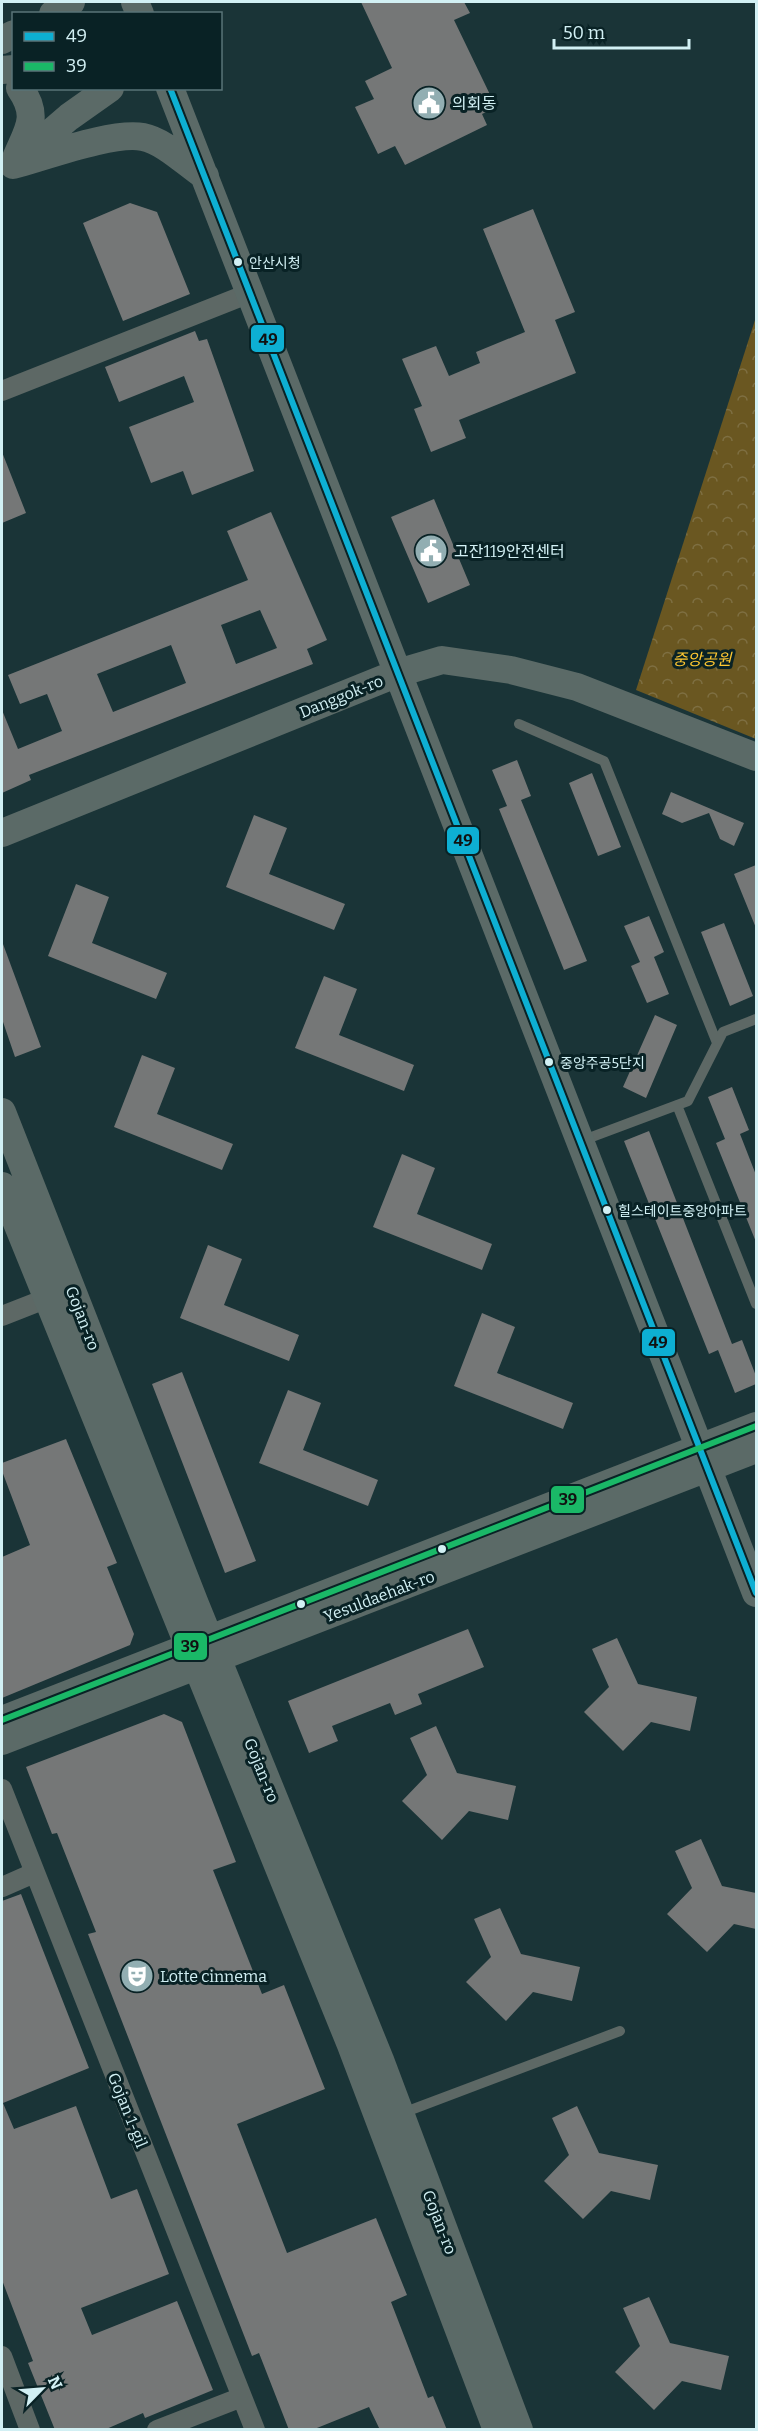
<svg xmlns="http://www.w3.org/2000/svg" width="758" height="2431" font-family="Bitter,'Noto Sans KR',serif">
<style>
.park{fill:url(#park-crowns)}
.building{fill:#757777;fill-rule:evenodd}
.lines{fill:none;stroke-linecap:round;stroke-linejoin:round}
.lane{stroke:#5d6865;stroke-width:10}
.street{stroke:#5d6865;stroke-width:20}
.secondary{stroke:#5b6a67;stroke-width:28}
.bus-1-casing{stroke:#092225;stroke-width:10}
.bus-2-casing{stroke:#092225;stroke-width:10}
.bus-1{stroke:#0dafd3;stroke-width:6}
.bus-2{stroke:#1ab867;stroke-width:6}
.bus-dot{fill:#d2f0f4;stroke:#092225;stroke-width:2}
.labels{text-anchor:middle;stroke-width:6;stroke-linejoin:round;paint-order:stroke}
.bus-label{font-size:14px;fill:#d2f0f4;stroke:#092225;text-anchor:start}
.poi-label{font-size:16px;fill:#d2f0f4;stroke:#092225;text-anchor:start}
.park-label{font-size:16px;font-style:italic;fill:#fec731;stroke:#092225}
.street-label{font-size:16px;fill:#d2f0f4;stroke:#092225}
.line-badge{stroke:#092225;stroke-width:2}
.pale-badge-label{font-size:16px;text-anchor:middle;font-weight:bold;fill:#111}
</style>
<defs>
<pattern id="park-crowns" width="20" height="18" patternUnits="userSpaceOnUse" patternTransform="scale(1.5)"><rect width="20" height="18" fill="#6a5721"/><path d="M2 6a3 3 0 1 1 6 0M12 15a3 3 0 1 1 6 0" fill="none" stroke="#7e6f42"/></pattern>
</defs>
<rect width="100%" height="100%" fill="#1a3437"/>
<path class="park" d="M756,317V739L636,690Z"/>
<path class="building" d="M361,2H464L470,13L454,20L496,107L482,114L487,125L405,165L395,146L378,154L355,107L374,99L365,81L392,68Z
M130,203L157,212L190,294L123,321L83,223Z
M533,209L575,312L555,320L576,373L459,420L466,438L431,452L414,409L422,406L402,359L436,346L449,376L480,363L476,352L525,332L483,229Z
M195,331L199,341L207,339L254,471L192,495L183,471L151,483L129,427L194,402L184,376L119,402L105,367Z
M2,452L26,513L2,523Z
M434,499L470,585L428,603L391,517Z
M271,512L327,640L307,649L313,664L29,775L31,780L2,793V710L18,749L62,731L47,694L20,704L8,675L248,580L227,531ZM260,610L277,648L236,664L221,625ZM171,645L186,683L113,712L97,674Z
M517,760L531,796L521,800L587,961L564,970L499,809L507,806L492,770Z
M592,773L621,847L598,856L569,783Z
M671,792L744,823L734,846L720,839L709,813L682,823L662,814Z
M254,815L287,828L269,874L345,904L334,930L226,887Z
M756,865V928L734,874Z
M76,884L109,897L92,943L167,973L156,999L48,956Z
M649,916L664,952L654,957L669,994L647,1003L631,966L640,962L624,926Z
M724,923L753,996L730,1006L701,932Z
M3,944L41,1047L15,1057L2,1019Z
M324,976L357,989L339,1035L414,1065L404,1091L295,1048Z
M655,1015L677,1025L646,1098L623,1087Z
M142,1055L175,1068L157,1114L233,1144L222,1170L114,1127Z
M732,1087L749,1130L740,1134L756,1175V1242L716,1143L725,1139L708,1097Z
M649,1131L732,1344L742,1340L756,1376V1384L735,1393L718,1350L709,1354L624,1141Z
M402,1154L435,1168L417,1214L492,1244L482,1270L373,1227Z
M208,1245L242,1259L224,1305L299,1335L289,1361L180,1318Z
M482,1313L515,1327L497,1373L573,1403L563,1429L454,1386Z
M182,1372L256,1561L225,1573L152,1384Z
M288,1390L321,1403L303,1450L378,1480L368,1506L259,1463Z
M66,1439L117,1563L107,1567L134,1634L130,1645L2,1698V1557L30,1545L2,1471V1463Z
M468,1629L484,1667L418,1694L422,1704L395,1715L390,1703L332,1726L338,1741L309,1753L288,1701Z
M617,1638L638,1684L697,1697L690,1731L651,1722L623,1751L584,1712L609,1687L592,1649Z
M164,1714L182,1722L236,1862L213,1870L262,1994L284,1985L325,2089L237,2124L287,2253L376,2218L407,2295L391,2302L428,2398L433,2396L447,2430H380L369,2407L312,2430H289L259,2353L252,2356L88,1934L96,1932L57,1833L52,1834L26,1767Z
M436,1726L457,1773L516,1786L508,1820L469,1811L442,1840L402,1801L427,1775L410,1738Z
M701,1839L722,1886L756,1893V1929L734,1924L707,1952L667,1914L692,1888L675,1851Z
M21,1894L89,2068L3,2103L14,2129L76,2106L111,2199L137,2189L169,2274L81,2308L92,2335L177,2301L213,2390L145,2418L143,2413L104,2430H55L28,2363L33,2361L2,2280V1901Z
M500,1908L521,1954L580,1967L572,2001L533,1992L506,2021L466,1982L491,1957L474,1919Z
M577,2106L599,2153L658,2165L650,2200L611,2191L583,2219L544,2181L569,2155L552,2118Z
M649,2297L670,2343L729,2356L721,2390L682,2381L654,2410L615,2372L640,2346L623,2308Z"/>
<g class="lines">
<path class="lane" d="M519,724L604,761L717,1043
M677,1105L756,1304
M581,1141L688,1101L723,1032L756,1019
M400,2114L620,2031"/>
<path class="street" d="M2,391L250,293
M2,1316L58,1294
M2,1789L255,2430
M2,1887L34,1873
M2,2356L30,2430
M157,2430L242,2397"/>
<path class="secondary" d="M135,2L140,14
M53,14L71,2
M2,40L14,34
M2,70L14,69
M170,88L756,1593
M16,158C28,129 40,117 20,88
M19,160L69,117L110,88
M13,165C44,157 113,131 143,137C164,141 187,164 205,176
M2,833L398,673L442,660L511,670L577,687L756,757
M2,1112L195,1604L380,2060L519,2430
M2,1186L351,2045L497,2430
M2,1720L756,1426
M2,1741L756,1449"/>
<g class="bus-1-casing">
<path id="bus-1" d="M170,88L756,1593"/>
</g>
<g class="bus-2-casing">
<path id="bus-2" d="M2,1720L756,1426"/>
</g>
<use href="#bus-1" class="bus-1"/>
<use href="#bus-2" class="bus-2"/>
</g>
<defs>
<g id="civic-disc" transform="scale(1.725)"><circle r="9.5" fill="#92aeb2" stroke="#092225"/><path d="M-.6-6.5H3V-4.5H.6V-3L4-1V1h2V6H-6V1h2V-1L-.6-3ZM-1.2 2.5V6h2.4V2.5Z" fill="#fff"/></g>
<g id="theatre-disc" transform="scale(1.725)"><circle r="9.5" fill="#92aeb2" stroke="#092225"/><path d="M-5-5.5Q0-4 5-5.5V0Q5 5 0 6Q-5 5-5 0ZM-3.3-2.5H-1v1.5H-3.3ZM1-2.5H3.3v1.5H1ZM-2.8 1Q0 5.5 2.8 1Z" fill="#fff"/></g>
</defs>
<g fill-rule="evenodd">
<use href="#civic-disc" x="429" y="103"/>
<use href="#civic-disc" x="431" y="551"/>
<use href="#theatre-disc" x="137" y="1976"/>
</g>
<g class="bus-dot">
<circle cx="238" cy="262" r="5"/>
<circle cx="549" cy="1062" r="5"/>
<circle cx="607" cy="1210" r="5"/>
<circle cx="442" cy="1549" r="5"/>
<circle cx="301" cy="1604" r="5"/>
</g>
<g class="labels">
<g class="bus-label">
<text x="249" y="268">안산시청</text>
<text x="560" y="1068">중앙주공5단지</text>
<text x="618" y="1216">힐스테이트중앙아파트</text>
</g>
<g class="poi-label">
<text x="452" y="109">의회동</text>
<text x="454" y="557">고잔119안전센터</text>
<text x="160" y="1982">Lotte cinnema</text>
</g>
<g class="park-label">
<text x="702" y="665">중앙공원</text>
</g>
<g class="street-label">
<text transform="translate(341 696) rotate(-22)" y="6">Danggok-ro</text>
<text transform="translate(83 1318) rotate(69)" y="6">Gojan-ro</text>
<text transform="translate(379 1596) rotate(-21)" y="6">Yesuldaehak-ro</text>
<text transform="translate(262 1770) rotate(68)" y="6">Gojan-ro</text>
<text transform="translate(128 2110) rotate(68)" y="6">Gojan 1-gil</text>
<text transform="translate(440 2222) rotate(69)" y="6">Gojan-ro</text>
</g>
</g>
<g class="line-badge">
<rect x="250" y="324" width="35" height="29" rx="6" fill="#0dafd3"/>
<rect x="446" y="826" width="34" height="29" rx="6" fill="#0dafd3"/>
<rect x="641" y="1328" width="35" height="29" rx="6" fill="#0dafd3"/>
<rect x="550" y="1485" width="35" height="29" rx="6" fill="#1ab867"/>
<rect x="173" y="1632" width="35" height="29" rx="6" fill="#1ab867"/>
</g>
<g class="pale-badge-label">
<text x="268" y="345">49</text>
<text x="463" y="846">49</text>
<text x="658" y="1348">49</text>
<text x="568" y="1505">39</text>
<text x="190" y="1652">39</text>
</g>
<rect width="758" height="2431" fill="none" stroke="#d2f0f4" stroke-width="6"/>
<rect x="12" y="12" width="210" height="78" fill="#092225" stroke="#597478" stroke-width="1.5"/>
<rect x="24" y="32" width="30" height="9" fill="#0dafd3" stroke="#597478" stroke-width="1.5"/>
<text x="66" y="42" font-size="18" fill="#d2f0f4">49</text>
<rect x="24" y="62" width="30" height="9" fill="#1ab867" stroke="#597478" stroke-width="1.5"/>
<text x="66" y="72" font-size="18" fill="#d2f0f4">39</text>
<g transform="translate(42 2389) rotate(65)" stroke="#092225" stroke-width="4.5" paint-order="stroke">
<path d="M0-4.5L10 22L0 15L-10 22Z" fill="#d2f0f4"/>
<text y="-9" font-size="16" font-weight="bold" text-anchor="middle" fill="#d2f0f4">N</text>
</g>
<path d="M554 39v9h135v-9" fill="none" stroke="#d2f0f4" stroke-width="3"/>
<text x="563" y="39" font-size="18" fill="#d2f0f4" stroke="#092225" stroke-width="4.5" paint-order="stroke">50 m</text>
</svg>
